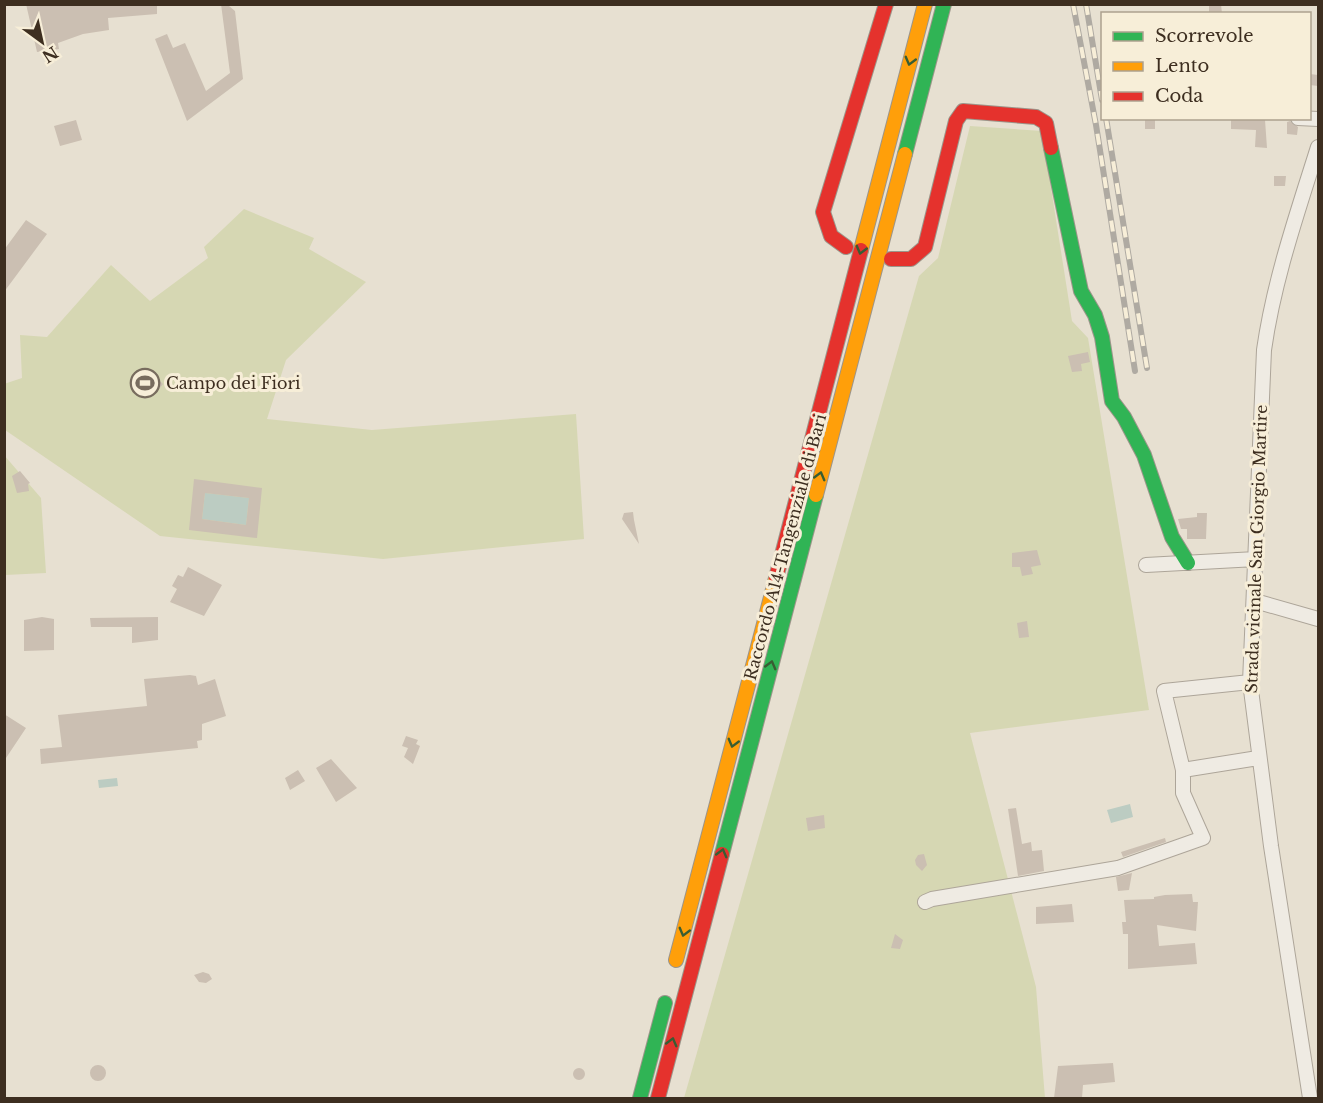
<svg xmlns="http://www.w3.org/2000/svg" width="1323" height="1103" font-family="'Libre Baskerville',serif">
<style>
.green{fill:#d6d7b3}
.water{fill:#bcccc2}
.building{fill:#cbbfb2;fill-rule:evenodd}
.lines{fill:none;stroke-linecap:round;stroke-linejoin:round}
.street-casing{stroke:#ada599;stroke-width:16}
.fast-casing{stroke:#9c958a;stroke-width:16}
.slow-casing{stroke:#9c958a;stroke-width:16}
.jam-casing{stroke:#9c958a;stroke-width:16}
.street{stroke:#efebe3;stroke-width:14}
.fast{stroke:#30b455;stroke-width:14}
.slow{stroke:#ff9f0a;stroke-width:14}
.jam{stroke:#e5322d;stroke-width:14}
.rail-casing{stroke:#afaaa2;stroke-width:6}
.rail{stroke:#f7eed8;stroke-width:4;stroke-dasharray:11;stroke-linecap:butt}
.oneway{stroke:#385d33}
.labels{text-anchor:middle;stroke-width:6;stroke-linejoin:round;paint-order:stroke}
.poi-label{font-size:16px;fill:#3d2e20;stroke:#f7eed8;text-anchor:start}
.street-label{font-size:16px;fill:#3d2e20;stroke:#f7eed8}
</style>
<rect width="100%" height="100%" fill="#e7e0d1"/>
<path class="green" d="M970,126L1042,131L1072,321L1088,338L1149,710L970,733L1036,987L1045,1098H684L919,276L938,258Z
M244,209L314,238L309,249L366,282L286,360L267,419L372,430L576,414L584,539L383,559L160,536L5,430L4,384L22,378L20,335L47,337L111,265L150,301L208,258L204,247Z
M4,455L41,498L46,573L5,575Z"/>
<path class="water" d="M205,493L249,498L246,525L202,519Z
M117,778L118,786L99,788L98,780Z
M1130,804L1133,817L1111,823L1107,810Z"/>
<path class="building" d="M26,4H157V14L108,18L109,30L83,34L58,43L59,49L37,52Z
M221,4L229,6L235,11L243,79L187,121L155,39L167,34L173,48L185,43L206,91L230,73Z
M1209,4H1221L1222,14H1209Z
M1310,74L1318,75V86L1310,85Z
M1145,118H1155V129H1145Z
M1231,119L1265,120L1267,148L1255,147L1256,130L1231,129Z
M76,120L82,140L60,146L54,126Z
M1290,121L1298,127L1297,135L1287,134V122Z
M1274,176H1286L1285,186H1274Z
M26,220L47,234L4,292V250Z
M1088,352L1090,362L1081,364L1082,371L1072,372L1068,356Z
M156,377L163,384L156,393L148,387Z
M20,471L30,483L28,484L29,491L17,493L12,476Z
M194,479L262,488L257,538L189,530ZM205,493L249,498L246,525L202,519Z
M633,512L634,520L639,544L622,519L624,513Z
M1197,513H1207L1206,539H1187V529H1181L1178,519L1197,517Z
M1037,550L1041,565L1031,567L1033,574L1022,576L1020,567H1012V553Z
M188,567L222,585L204,616L170,602L177,589L172,586L178,575L183,577Z
M42,617L54,619V650L24,651V620Z
M158,617V640L132,643V627H91L90,618Z
M1027,621L1029,637L1019,638L1017,623Z
M190,675L196,676L198,685L215,679L226,716L202,724V740L197,741L198,748L41,764L40,749L62,747L58,715L147,706L144,679Z
M4,714L26,728L4,761Z
M406,736L418,740L416,744L420,746L413,764L404,757L408,748L402,746Z
M331,759L357,788L336,802L316,768Z
M298,770L305,781L290,790L285,778Z
M1016,808L1022,844L1031,842L1032,851L1042,850L1044,871L1018,876L1008,809Z
M824,815L825,828L808,831L806,818Z
M1165,838L1166,842L1123,857L1121,852Z
M924,854L927,865L922,871L916,865L915,860L918,855Z
M1132,873L1129,890L1118,891L1116,877Z
M1192,894L1193,902H1198L1196,931L1157,925L1159,946L1195,943L1197,964L1128,969V934H1123L1122,922H1126L1124,900L1154,899V897L1165,895Z
M1072,904L1074,922L1036,924V907Z
M895,934L903,940L900,949L891,948Z
M203,972L209,974L212,979L206,983L199,982L194,975Z
M1113,1063L1115,1082L1083,1085L1082,1098H1054L1058,1066Z
M90 1073a8 8 0 1 1 16 0a8 8 0 1 1-16 0Z
M573 1074a6 6 0 1 1 12 0a6 6 0 1 1-12 0Z"/>
<g class="lines">
<g class="street-casing">
<path id="street" d="M1298,118L1318,119
M1146,565L1256,559
M1255,601L1318,619
M1183,770L1258,758
M925,902L932,899L1118,868L1203,838L1183,793V770L1164,691L1250,682
M1310,1098L1271,846L1250,682L1264,350C1274,280 1297,214 1318,147"/>
</g>
<g class="fast-casing">
<path id="fast" d="M1051,148L1081,291L1095,315L1102,337L1112,401L1124,417L1144,455L1172,537L1188,563
M905,154L944,4
M722,854L816,495
M640,1098L665,1003"/>
</g>
<g class="slow-casing">
<path id="slow" d="M861,250L925,4
M816,495L905,154
M676,960L776,578"/>
</g>
<g class="jam-casing">
<path id="jam" d="M846,247L831,236L823,212L886,4
M891,259H911L925,247L956,121L963,111L1036,117L1046,123L1051,148
M776,578L861,250
M658,1098L722,854"/>
</g>
<use href="#street" class="street"/>
<use href="#fast" class="fast"/>
<use href="#slow" class="slow"/>
<use href="#jam" class="jam"/>
<g class="rail-casing">
<path id="rail" d="M1073,4L1096,125L1135,371
M1086,4L1102,100
M1106,118L1147,368"/>
</g>
<use href="#rail" class="rail"/>
</g>
<defs><path id="oneway-chevron" d="M-2-3.5L2.5 0L-2 3.5" fill="none" stroke-width="1.6" stroke-linecap="round" stroke-linejoin="round" transform="scale(1.5)"/></defs>
<g class="oneway">
<use href="#oneway-chevron" transform="translate(910 61) rotate(105)"/>
<use href="#oneway-chevron" transform="translate(861 250) rotate(105)"/>
<use href="#oneway-chevron" transform="translate(820 476) rotate(-75)"/>
<use href="#oneway-chevron" transform="translate(771 665) rotate(-75)"/>
<use href="#oneway-chevron" transform="translate(733 743) rotate(105)"/>
<use href="#oneway-chevron" transform="translate(722 853) rotate(-75)"/>
<use href="#oneway-chevron" transform="translate(684 932) rotate(105)"/>
<use href="#oneway-chevron" transform="translate(672 1042) rotate(-75)"/>
</g>
<defs>
<g id="stadium-ring" transform="scale(1.5)"><circle r="9.5" fill="#f7eed8" stroke="#786c5e" stroke-width="1.5"/><path d="M0-5a6.5 5 0 1 0 0 10a6.5 5 0 1 0 0-10ZM-3.5-1.8h7v3.6h-7Z" fill="#786c5e"/></g>
</defs>
<g fill-rule="evenodd">
<use href="#stadium-ring" x="145" y="383"/>
</g>
<g class="labels">
<g class="poi-label">
<text x="166" y="389">Campo dei Fiori</text>
</g>
<g class="street-label">
<text transform="translate(785 547) rotate(-75)" y="6">Raccordo A14-Tangenziale di Bari</text>
<text transform="translate(1256 549) rotate(-88)" y="6">Strada vicinale San Giorgio Martire</text>
</g>
</g>
<rect width="1323" height="1103" fill="none" stroke="#3d2e20" stroke-width="12"/>
<rect x="1101" y="12" width="210" height="108" fill="#f7eed8" stroke="#ada18e" stroke-width="1.5"/>
<rect x="1113" y="32" width="30" height="9" fill="#30b455" stroke="#ada18e" stroke-width="1.5"/>
<text x="1155" y="42" font-size="18" fill="#3d2e20">Scorrevole</text>
<rect x="1113" y="62" width="30" height="9" fill="#ff9f0a" stroke="#ada18e" stroke-width="1.5"/>
<text x="1155" y="72" font-size="18" fill="#3d2e20">Lento</text>
<rect x="1113" y="92" width="30" height="9" fill="#e5322d" stroke="#ada18e" stroke-width="1.5"/>
<text x="1155" y="102" font-size="18" fill="#3d2e20">Coda</text>
<g transform="translate(42 42) rotate(147)" stroke="#f7eed8" stroke-width="4.5" paint-order="stroke">
<path d="M0-4.5L10 22L0 15L-10 22Z" fill="#3d2e20"/>
<text y="-9" font-size="16" font-weight="bold" text-anchor="middle" fill="#3d2e20">N</text>
</g>
</svg>
